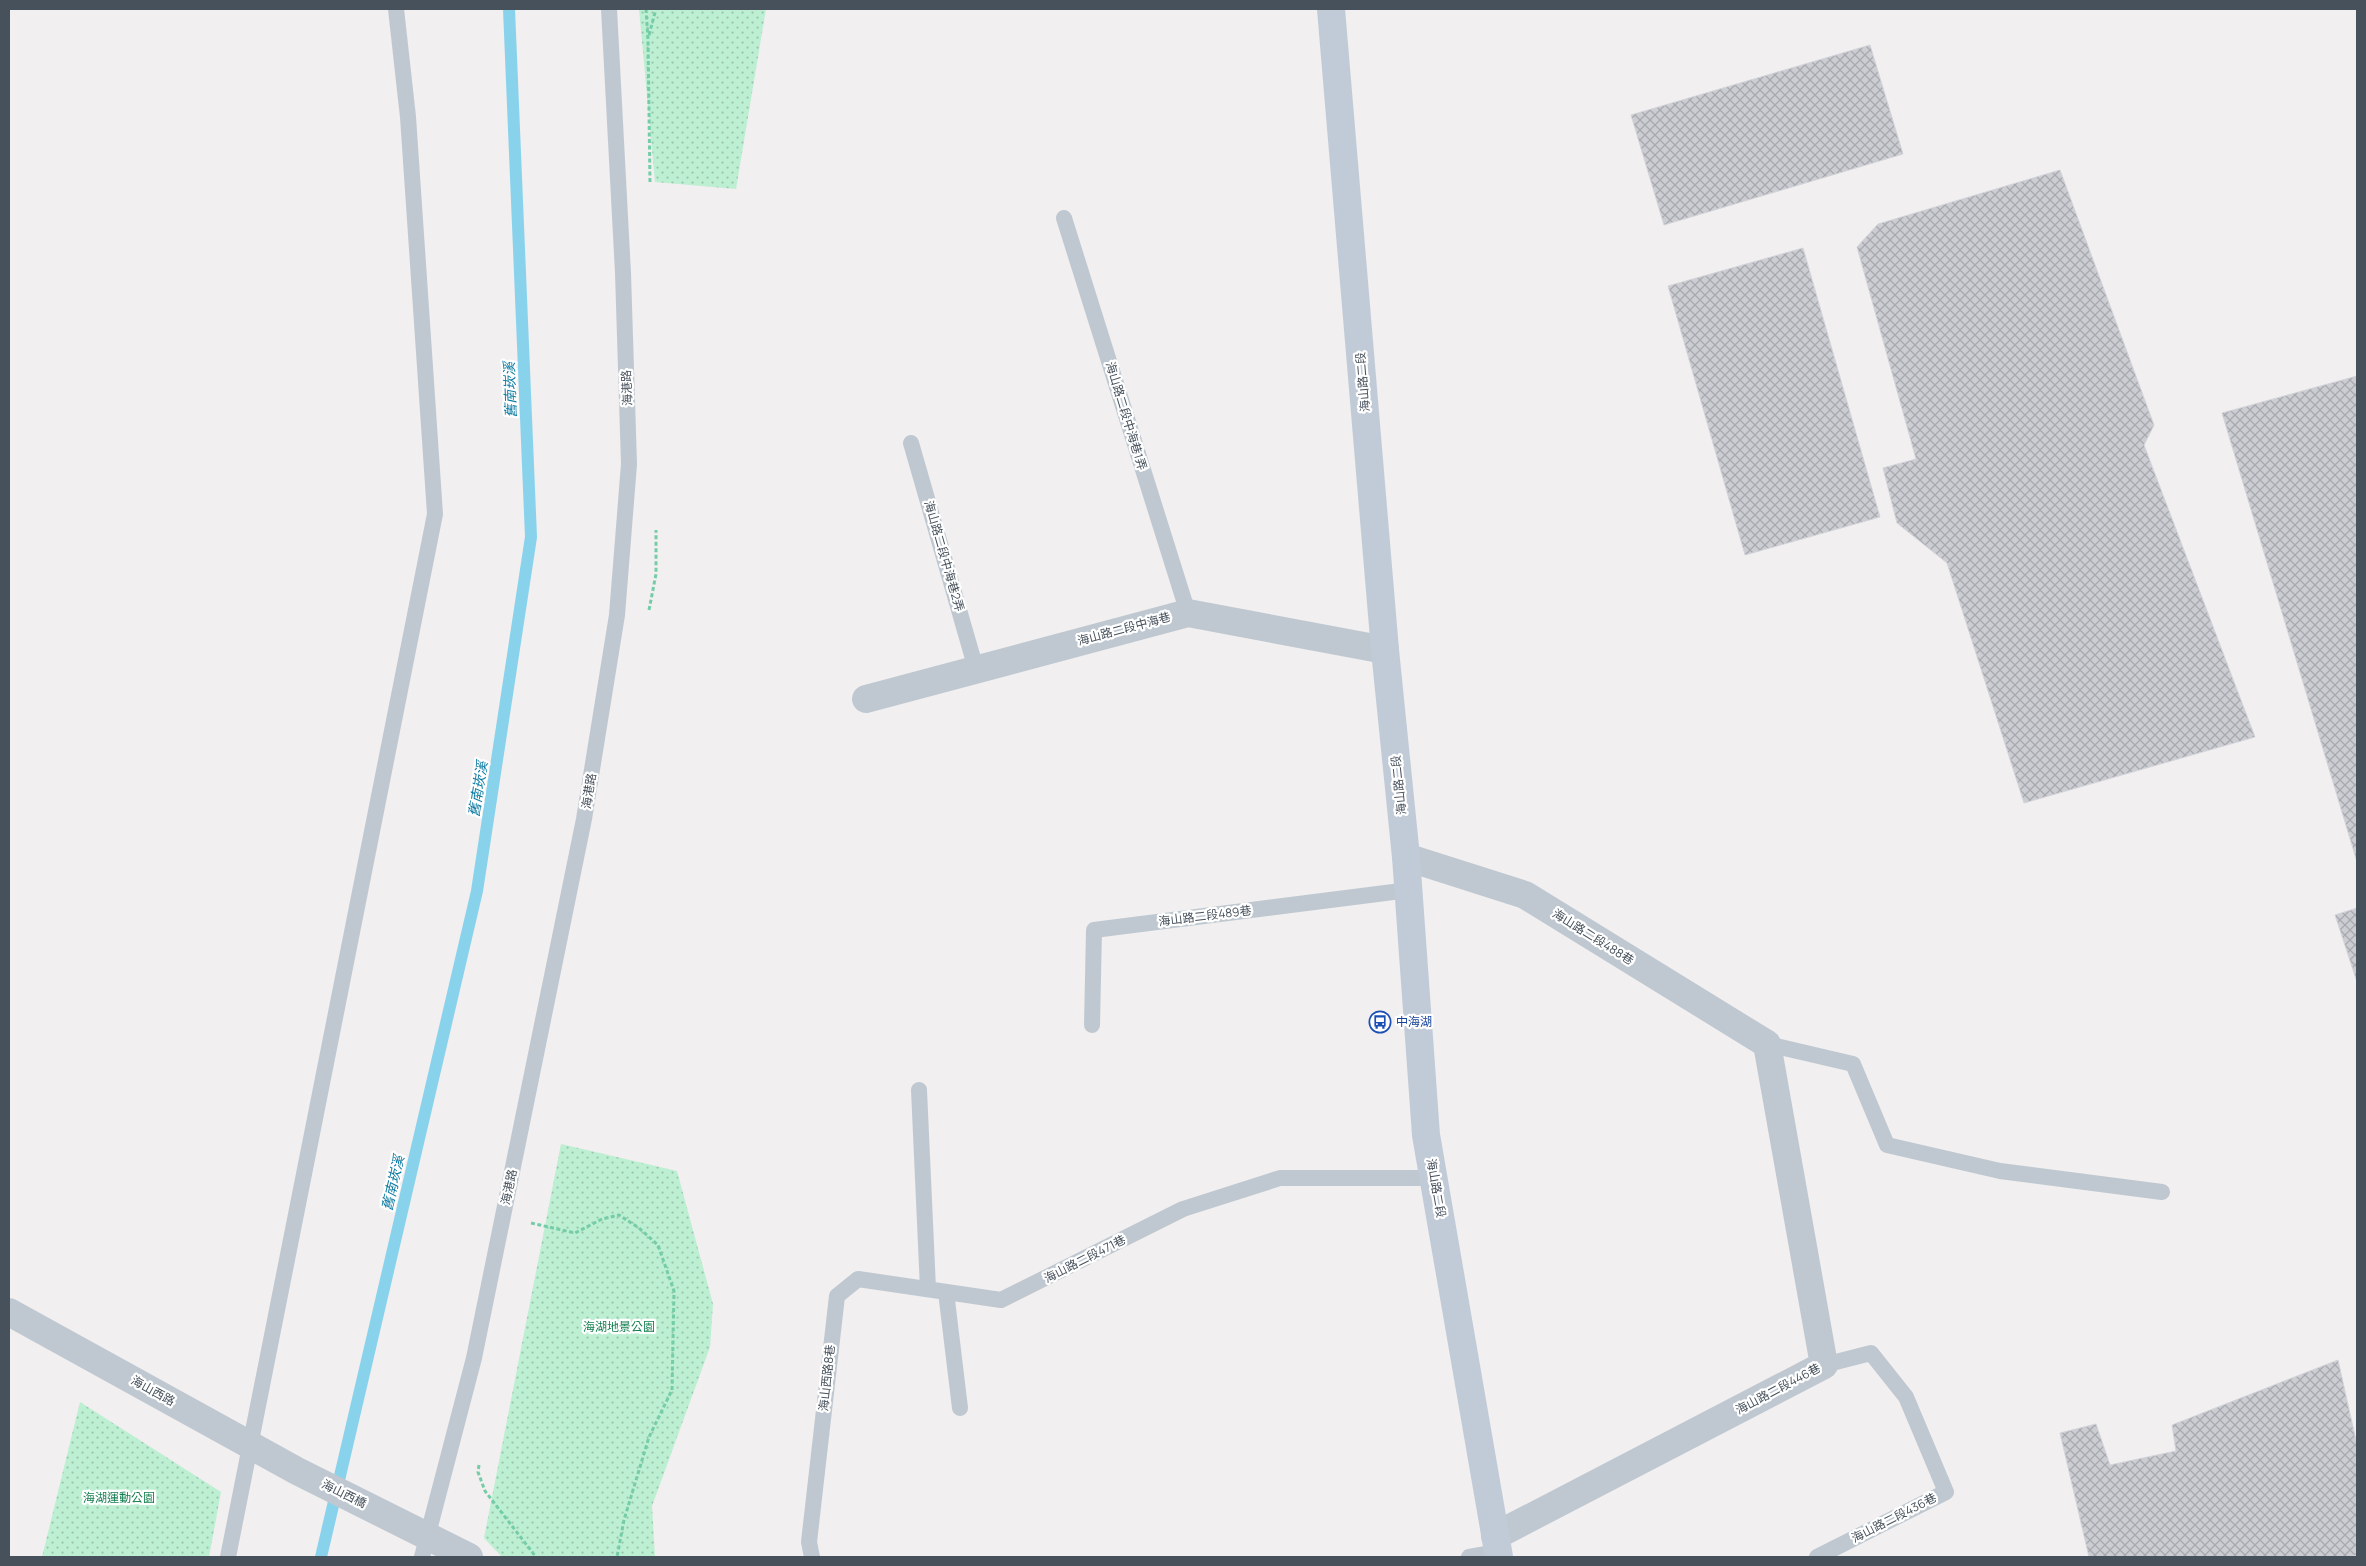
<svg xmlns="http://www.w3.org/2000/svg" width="2366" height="1566" font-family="Manrope,'Noto Sans TC',sans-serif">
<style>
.park{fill:url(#park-dots)}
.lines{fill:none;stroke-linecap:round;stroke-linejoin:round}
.stream{stroke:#89d2ec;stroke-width:12}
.building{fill:url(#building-cross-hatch);stroke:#d3d4da}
.path{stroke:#74cda7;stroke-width:3;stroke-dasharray:4 2.5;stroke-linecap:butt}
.service{stroke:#bfc8d1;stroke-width:16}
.minor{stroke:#bfc8d1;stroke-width:28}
.secondary{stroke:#c1cbd8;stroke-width:28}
.labels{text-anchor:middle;stroke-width:4.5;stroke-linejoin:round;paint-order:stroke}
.street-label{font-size:12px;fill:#47515c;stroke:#fff}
.transit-label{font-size:12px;fill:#164399;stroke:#fff;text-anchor:start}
.park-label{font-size:12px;fill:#167f50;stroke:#fff}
.water-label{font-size:14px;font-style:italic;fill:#0b7aa3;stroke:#fff}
</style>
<defs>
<pattern id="park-dots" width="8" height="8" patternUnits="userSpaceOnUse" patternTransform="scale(1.25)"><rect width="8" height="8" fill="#bdefd3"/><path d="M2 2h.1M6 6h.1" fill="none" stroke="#9bc4ae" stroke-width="1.8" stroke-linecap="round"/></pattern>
<pattern id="building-cross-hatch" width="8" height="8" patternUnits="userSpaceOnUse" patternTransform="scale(1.25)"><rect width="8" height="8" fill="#cbcdd3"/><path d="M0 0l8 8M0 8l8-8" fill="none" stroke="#a7a9ae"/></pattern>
</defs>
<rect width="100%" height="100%" fill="#f1efef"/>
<path class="park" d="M639,9H766L736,189L655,182Z
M561,1144L677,1171L713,1304L710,1347L652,1506L655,1557H502L484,1538Z
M80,1402L221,1492L209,1557H42Z"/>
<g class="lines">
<path class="stream" d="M321,1557L477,891L531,537L509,9"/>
</g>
<path class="building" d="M1870,45L1903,154L1664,225L1631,115Z
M2060,170L2154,425L2144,445L2255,737L2024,803L1947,563L1897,523L1883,468L1916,459L1857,247L1878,224Z
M1803,248L1880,517L1745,555L1668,286Z
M2357,376V862L2222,413Z
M2357,908V982L2335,915Z
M2338,1360L2357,1445V1555L2347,1557H2089L2060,1433L2096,1424L2110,1465L2176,1451L2172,1425Z"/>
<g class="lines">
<path class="path" d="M646,9L648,39L650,183
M649,35L656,9
M649,610L656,574V530
M531,1223L575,1233L602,1219L619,1215L639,1228L658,1245L674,1291L672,1390L649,1437L624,1520L617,1557
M479,1465L478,1472L485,1491L536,1557"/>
<path class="service" d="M1064,218L1188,613
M911,443L976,669
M1092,1025L1094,930L1409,890
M1767,1044L1853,1064L1887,1145L2000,1171L2162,1192
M919,1090L928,1289
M946,1292L960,1408
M228,1557L435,514L408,117L396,9
M422,1557L474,1358L584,819L617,615L629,464L623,273L609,9
M812,1557L809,1542L837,1296L858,1279L1001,1300L1183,1209L1280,1178H1434
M1469,1557L1498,1552
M1817,1557L1946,1492L1906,1397L1871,1353L1824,1365"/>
<path class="minor" d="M866,699L1188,613L1385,650
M1406,857L1525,895L1767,1044L1824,1365L1495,1536
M9,1312L297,1471L469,1557"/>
<path class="secondary" d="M1331,9L1385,650L1406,857L1426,1135L1499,1557"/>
</g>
<defs>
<g id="bus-ring" transform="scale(1.125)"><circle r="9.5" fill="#fff" stroke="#1a4fb4" stroke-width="1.5"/><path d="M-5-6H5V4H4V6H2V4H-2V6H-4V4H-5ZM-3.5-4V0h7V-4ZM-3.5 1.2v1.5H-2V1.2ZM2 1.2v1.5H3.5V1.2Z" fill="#1a4fb4"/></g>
</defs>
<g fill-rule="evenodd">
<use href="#bus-ring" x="1380" y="1022"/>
</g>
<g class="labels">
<g class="street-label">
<text transform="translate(1363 382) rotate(-95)" y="4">海山路二段</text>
<text transform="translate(627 388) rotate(-92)" y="4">海港路</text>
<text transform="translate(1126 416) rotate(73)" y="4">海山路二段中海巷1弄</text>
<text transform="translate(944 556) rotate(74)" y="4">海山路二段中海巷2弄</text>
<text transform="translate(1124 629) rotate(-15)" y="4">海山路二段中海巷</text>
<text transform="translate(1399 785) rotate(-96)" y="4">海山路二段</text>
<text transform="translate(589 791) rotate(-81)" y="4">海港路</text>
<text transform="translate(1205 916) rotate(-7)" y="4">海山路二段489巷</text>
<text transform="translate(1593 937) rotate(32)" y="4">海山路二段488巷</text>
<text transform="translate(509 1187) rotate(-78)" y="4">海港路</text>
<text transform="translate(1436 1188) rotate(80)" y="4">海山路二段</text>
<text transform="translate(1085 1259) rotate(-27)" y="4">海山路二段471巷</text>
<text transform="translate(827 1378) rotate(-84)" y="4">海山西路8巷</text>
<text transform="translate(1778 1389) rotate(-28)" y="4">海山路二段446巷</text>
<text transform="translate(153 1391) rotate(29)" y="4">海山西路</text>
<text transform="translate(344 1494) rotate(26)" y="4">海山西橋</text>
<text transform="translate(1894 1518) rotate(-27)" y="4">海山路二段436巷</text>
</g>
<g class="transit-label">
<text x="1396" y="1026">中海湖</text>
</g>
<g class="park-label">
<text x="619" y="1331">海湖地景公園</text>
<text x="119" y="1502">海湖運動公園</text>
</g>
<g class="water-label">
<text transform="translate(510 390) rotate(-92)" y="5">舊南崁溪</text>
<text transform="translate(478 789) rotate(-81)" y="5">舊南崁溪</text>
<text transform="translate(393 1183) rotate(-77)" y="5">舊南崁溪</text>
</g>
</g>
<rect width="2366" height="1566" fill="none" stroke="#47515c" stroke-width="20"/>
</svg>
